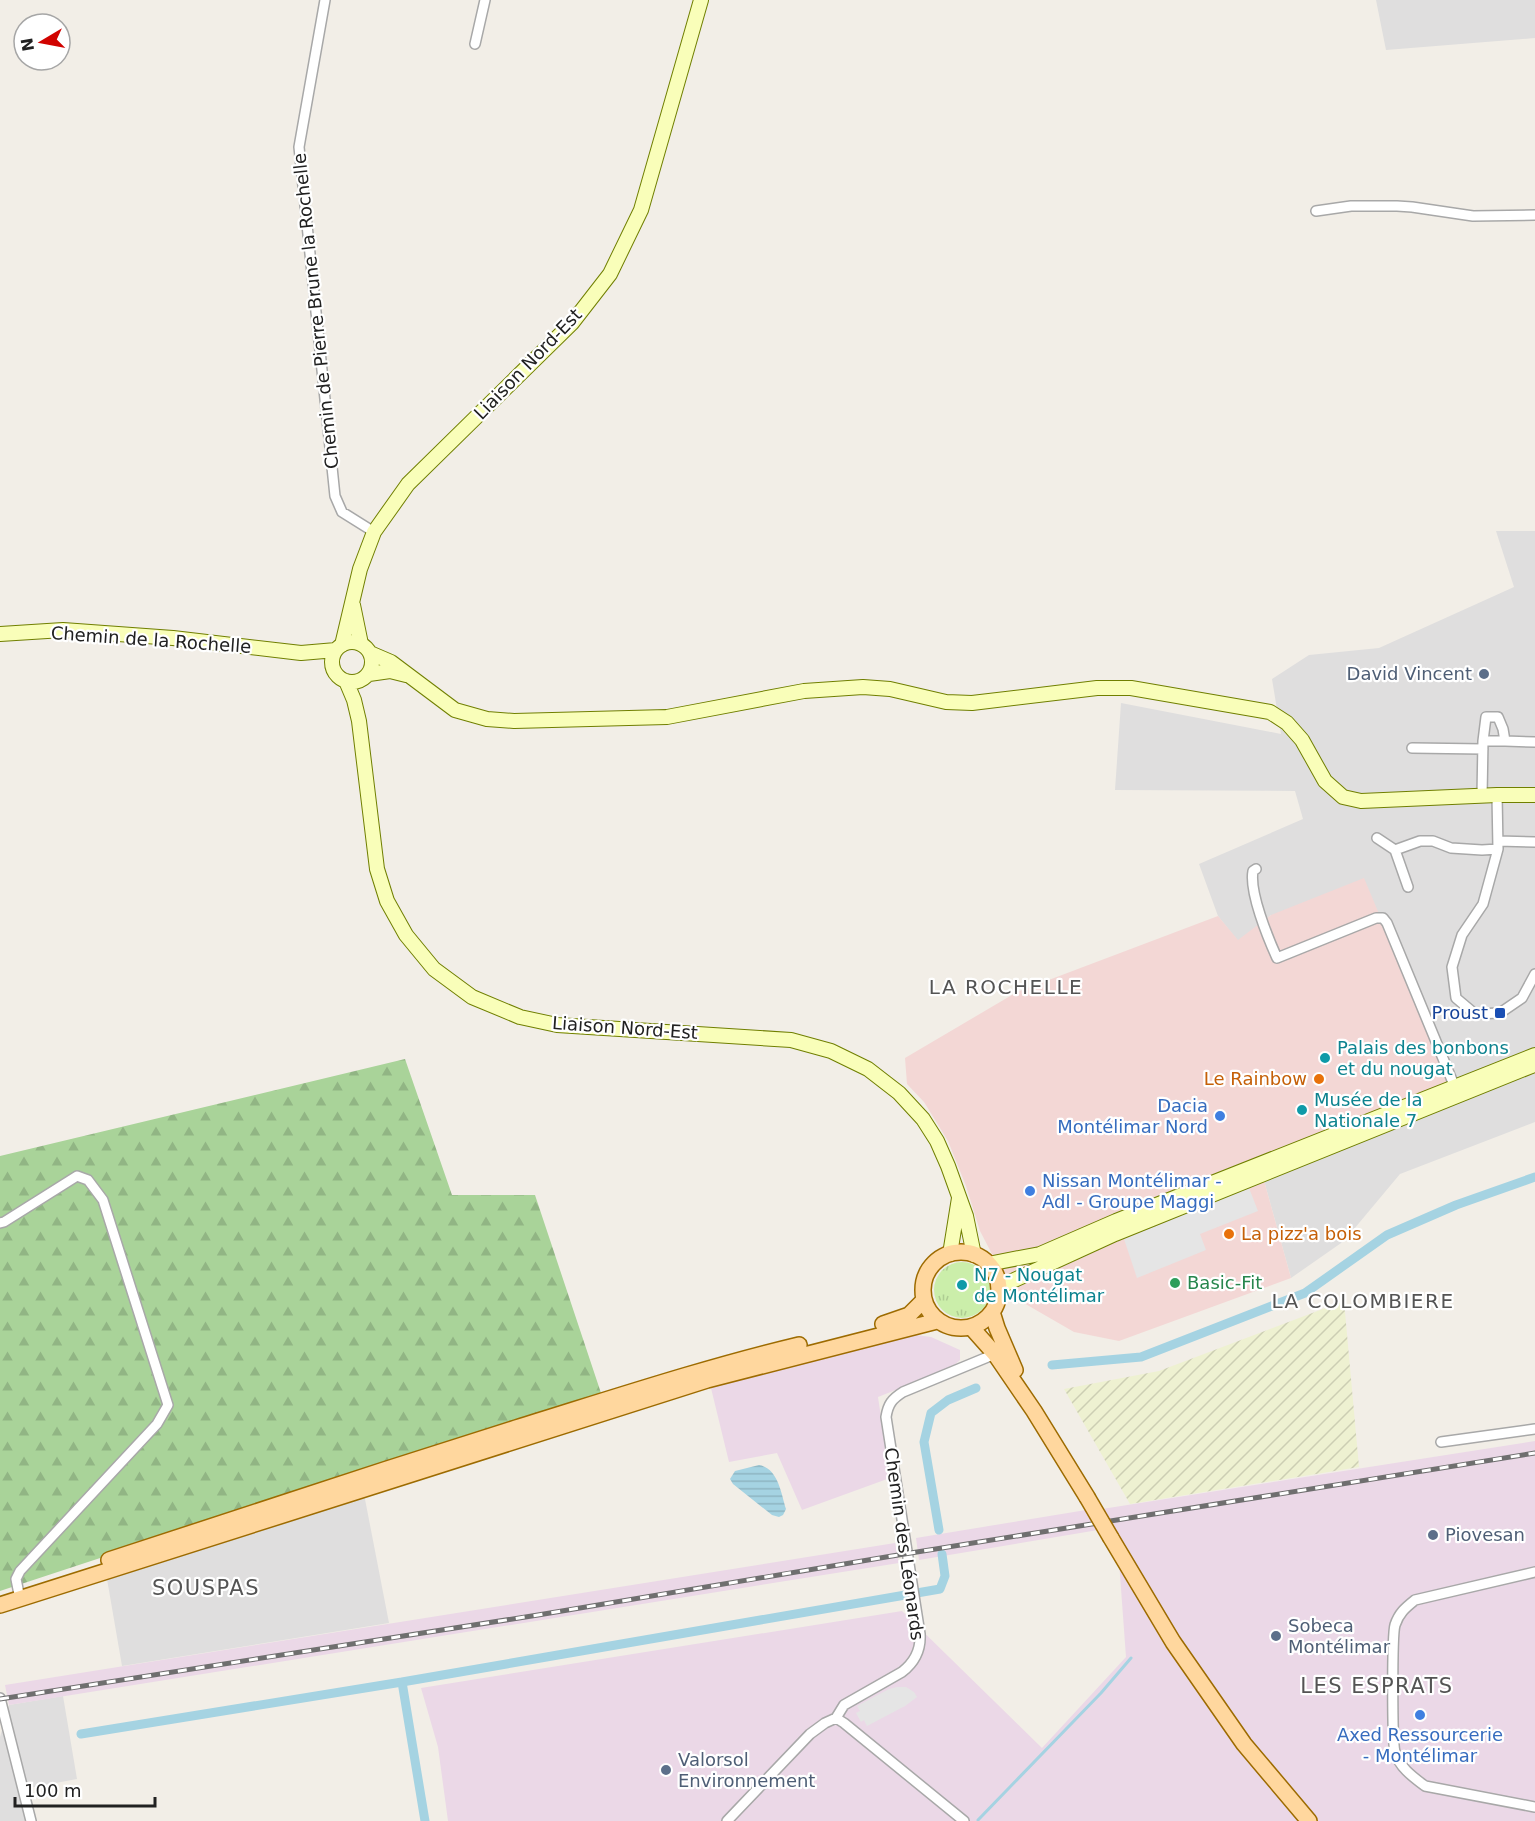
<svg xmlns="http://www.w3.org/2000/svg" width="1535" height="1821" font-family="'DejaVu Sans',sans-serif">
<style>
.residential{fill:#dfdede}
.commercial{fill:#f3d7d5}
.industrial{fill:#ebd8e7}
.farmland{fill:url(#farmland-furrows)}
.grass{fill:url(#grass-tufts)}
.forest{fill:url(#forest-firs)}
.parking{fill:#e5e5e5}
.water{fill:url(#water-rules)}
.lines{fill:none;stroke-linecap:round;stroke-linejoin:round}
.stream{stroke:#a5d3e2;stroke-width:3}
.canal{stroke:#a5d3e2;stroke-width:9}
.street-casing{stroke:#a8a8a8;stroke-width:12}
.secondary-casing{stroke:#707f00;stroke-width:16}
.primary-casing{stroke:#9d6b00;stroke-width:18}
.street{stroke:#fff;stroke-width:9}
.secondary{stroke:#f9feb9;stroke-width:14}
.primary{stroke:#ffd79e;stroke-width:15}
.rail-casing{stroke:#6f6f6f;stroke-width:5}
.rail{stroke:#fff;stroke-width:3;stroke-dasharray:9;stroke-linecap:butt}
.primary-bridge-casing{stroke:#9d6b00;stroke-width:18;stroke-linecap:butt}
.primary-bridge{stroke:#ffd79e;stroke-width:15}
.service-dot{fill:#5c6f8a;stroke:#fff;stroke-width:2}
.transit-dot{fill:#1a4fb4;stroke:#fff;stroke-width:2}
.culture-dot{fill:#0f9aa8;stroke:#fff;stroke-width:2}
.food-dot{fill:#e8710a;stroke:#fff;stroke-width:2}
.shop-dot{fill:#3f7fe0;stroke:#fff;stroke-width:2}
.leisure-dot{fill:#2e9e5b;stroke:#fff;stroke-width:2}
.labels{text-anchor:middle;stroke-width:4.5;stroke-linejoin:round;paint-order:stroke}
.street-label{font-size:18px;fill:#212121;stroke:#fff}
.service-label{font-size:18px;fill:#4e5e75;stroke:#fff;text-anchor:start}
.transit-label{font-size:18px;fill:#164399;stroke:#fff;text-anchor:end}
.culture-label{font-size:18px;fill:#0d838f;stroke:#fff;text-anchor:start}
.food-label{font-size:18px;fill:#c56008;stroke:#fff;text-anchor:end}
.shop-label{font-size:18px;fill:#366cbe;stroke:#fff;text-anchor:end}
.leisure-label{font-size:18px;fill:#27864d;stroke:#fff;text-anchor:start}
.neighbourhood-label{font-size:20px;letter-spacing:1.5px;fill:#545454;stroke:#fff}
.quarter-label{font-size:21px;letter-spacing:1.5px;fill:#545454;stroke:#fff}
</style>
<defs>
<pattern id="farmland-furrows" width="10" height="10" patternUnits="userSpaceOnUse" patternTransform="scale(1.5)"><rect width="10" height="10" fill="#eef1d1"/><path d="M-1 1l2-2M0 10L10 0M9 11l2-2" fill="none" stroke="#ccceb3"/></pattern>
<pattern id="grass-tufts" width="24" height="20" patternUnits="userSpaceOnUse" patternTransform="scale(1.5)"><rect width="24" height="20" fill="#cbeeaa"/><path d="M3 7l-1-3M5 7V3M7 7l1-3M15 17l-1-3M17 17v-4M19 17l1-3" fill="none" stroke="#aecc92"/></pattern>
<pattern id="forest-firs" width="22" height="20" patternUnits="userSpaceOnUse" patternTransform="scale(1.5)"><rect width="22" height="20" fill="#a9d399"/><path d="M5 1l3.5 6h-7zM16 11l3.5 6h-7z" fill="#91b584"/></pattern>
<pattern id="water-rules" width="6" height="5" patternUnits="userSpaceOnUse" patternTransform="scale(1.5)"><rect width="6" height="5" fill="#a5d3e2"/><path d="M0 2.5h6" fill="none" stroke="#8eb5c2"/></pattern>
</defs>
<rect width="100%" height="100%" fill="#f2eee7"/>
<path class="residential" d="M1376,0H1535V38L1386,50Z
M1496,531H1535V1122L1400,1174L1344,1241L1291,1278L1258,1159L1271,915L1238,941L1218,916L1199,864L1303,819L1295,791L1115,790L1121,703L1281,734L1272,679L1309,655L1379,648L1514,587Z
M364,1494L389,1623L122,1666L107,1579Z
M63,1696L77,1779L29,1788L35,1821H0V1737L9,1705Z"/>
<path class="commercial" d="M1364,878L1450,1083L1258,1159L1291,1278L1119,1341L1074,1332L1015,1298L980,1231L966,1186L948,1141L924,1102L907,1084L905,1058L1017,992L1218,916L1238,940L1271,915Z"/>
<path class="industrial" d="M908,1334L931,1337L960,1350V1360L951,1368L878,1397L890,1478L802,1510L777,1453L729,1462L710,1384Z
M1535,1441V1821H448L438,1747L421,1688L902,1611L1042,1748L1126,1657L1117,1534L1102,1509Z
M1086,1510L1098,1530L919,1560L916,1538Z
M895,1543L899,1563L9,1705L5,1685Z"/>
<path class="farmland" d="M1344,1301L1359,1467L1130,1504L1064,1389L1159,1371Z"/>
<path class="grass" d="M934 1290a28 28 0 1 1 56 0a28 28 0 1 1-56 0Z"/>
<path class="forest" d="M405,1059L452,1195H535L601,1393L0,1591V1156Z"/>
<path class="parking" d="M1249,1188L1258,1211L1200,1234L1206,1250L1137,1278L1124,1239Z
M897,1687H906L914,1692L917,1697L905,1706L867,1726L864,1720L861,1722L856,1713L860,1711L857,1706L889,1689Z"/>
<path class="water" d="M759,1465C778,1468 781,1493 786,1509L783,1515L779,1517L772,1515L733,1484L730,1479L735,1471Z"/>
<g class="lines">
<path class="stream" d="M978,1820L1101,1693L1131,1658"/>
<path class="canal" d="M1052,1365L1141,1357L1305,1293L1387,1235L1456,1205L1535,1177
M939,1530L924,1442L931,1413L948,1400L976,1388
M402,1682L425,1821
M81,1734L402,1682L940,1589L945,1576L942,1554"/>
<g class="street-casing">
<path id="street" d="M325,0L299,147L335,496L342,512L374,532
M475,44L485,0
M1316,211L1351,206H1397L1412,207L1473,216L1535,215
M1483,741H1505
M1412,748L1483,749
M1497,795L1498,849L1483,904L1462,935L1452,967L1456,998L1475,1014L1500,1013L1522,998L1535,974
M1482,796L1483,741L1486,717H1498L1503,729L1505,741L1535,742
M1377,838L1395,850
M1498,841L1535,842
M1256,869L1253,871C1249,892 1268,938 1277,958L1376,918H1383L1387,923L1454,1085
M1408,887L1395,850L1420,841H1433L1451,848L1482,850L1498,849
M0,1223L4,1222L77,1176L88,1180L103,1200L168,1405L157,1424L20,1571L16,1579L20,1599
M1441,1442L1535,1429
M1535,1572L1415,1600C1405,1608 1399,1613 1395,1625C1392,1635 1392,1741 1395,1752C1399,1767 1413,1777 1425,1786L1535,1807
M0,1698L31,1821
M836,1718L844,1723L964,1821
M727,1821L810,1734L825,1723L836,1718L844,1705L902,1672C915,1662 921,1650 920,1634L886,1417C888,1404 892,1399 903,1392L995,1354"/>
</g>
<g class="secondary-casing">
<path id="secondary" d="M353,605L361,644
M0,634L63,630L173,638L301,653L336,650
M332 662a20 20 0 1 1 40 0a20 20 0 1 1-40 0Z
M342,645L360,569L374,532L408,484L572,323L610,274L641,210L701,0
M370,653L391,662L455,710L487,719L514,721L667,717L804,691L863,687L890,689L946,702L972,703L1097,688H1131L1270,712L1287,723L1302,740L1325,781L1343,797L1361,801L1497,795H1535
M369,674L390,671L406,675
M346,681L354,700L359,721L377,869L387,901L406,935L434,969L472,997L520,1017L557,1025L791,1040L831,1051L868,1069L899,1093L923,1119L937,1141L948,1166L966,1216L974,1255
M950,1254L959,1198
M988,1264L1040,1254L1116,1221L1535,1055
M999,1287L1115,1234L1534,1065"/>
</g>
<g class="primary-casing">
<path id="primary" d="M923 1290a38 38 0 1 1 76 0a38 38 0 1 1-76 0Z
M992,1312L997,1328L1015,1370
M883,1324L909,1315L924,1300
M971,1327L995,1354L1034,1411L1087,1497
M1111,1538L1173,1642L1244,1744L1309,1821
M109,1560C244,1515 380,1471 516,1428C610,1399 703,1368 799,1345
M0,1605L707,1380L937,1321"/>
</g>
<use href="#street" class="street"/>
<use href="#secondary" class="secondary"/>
<use href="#primary" class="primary"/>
<g class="rail-casing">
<path id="rail" d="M0,1699L538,1615L892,1556L1535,1453"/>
</g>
<use href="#rail" class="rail"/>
<g class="primary-bridge-casing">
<path id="primary-bridge" d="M1087,1497L1111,1538"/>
</g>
<use href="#primary-bridge" class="primary-bridge"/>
</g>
<g class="service-dot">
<circle cx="1484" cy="674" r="6"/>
<circle cx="1433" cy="1535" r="6"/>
<circle cx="1276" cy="1636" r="6"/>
<circle cx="666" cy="1770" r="6"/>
</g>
<rect class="transit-dot" x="1494" y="1007" width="12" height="12" rx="3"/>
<g class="culture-dot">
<circle cx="1325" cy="1058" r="6"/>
<circle cx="1302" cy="1110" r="6"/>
<circle cx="962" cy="1285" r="6"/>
</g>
<g class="food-dot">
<circle cx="1319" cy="1079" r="6"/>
<circle cx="1229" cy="1234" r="6"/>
</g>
<g class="shop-dot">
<circle cx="1220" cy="1116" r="6"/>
<circle cx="1030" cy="1191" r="6"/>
<circle cx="1420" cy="1715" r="6"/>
</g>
<circle class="leisure-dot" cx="1175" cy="1283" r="6"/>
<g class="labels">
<g class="street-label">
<text transform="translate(316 311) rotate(-96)" y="6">Chemin de Pierre Brune la Rochelle</text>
<text transform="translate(528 364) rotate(-46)" y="6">Liaison Nord-Est</text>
<text transform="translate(151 640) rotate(4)" y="6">Chemin de la Rochelle</text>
<text transform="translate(625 1028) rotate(4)" y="6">Liaison Nord-Est</text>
<text transform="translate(904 1544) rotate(82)" y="6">Chemin des Léonards</text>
</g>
<g class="service-label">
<text x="1472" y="680" text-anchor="end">David Vincent</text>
<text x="1445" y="1541">Piovesan</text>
<text x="1288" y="1632">Sobeca<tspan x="1288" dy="21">Montélimar</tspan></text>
<text x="678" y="1766">Valorsol<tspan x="678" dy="21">Environnement</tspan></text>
</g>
<g class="transit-label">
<text x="1488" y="1019">Proust</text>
</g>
<g class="culture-label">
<text x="1337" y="1054">Palais des bonbons<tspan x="1337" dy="21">et du nougat</tspan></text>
<text x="1314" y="1106">Musée de la<tspan x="1314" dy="21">Nationale 7</tspan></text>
<text x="974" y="1281">N7 - Nougat<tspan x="974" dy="21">de Montélimar</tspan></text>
</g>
<g class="food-label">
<text x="1307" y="1085">Le Rainbow</text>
<text x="1241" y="1240" text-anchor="start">La pizz'a bois</text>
</g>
<g class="shop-label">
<text x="1208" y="1112">Dacia<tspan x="1208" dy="21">Montélimar Nord</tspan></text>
<text x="1042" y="1187" text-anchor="start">Nissan Montélimar -<tspan x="1042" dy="21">Adl - Groupe Maggi</tspan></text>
<text x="1420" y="1741" text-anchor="middle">Axed Ressourcerie<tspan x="1420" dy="21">- Montélimar</tspan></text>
</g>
<g class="leisure-label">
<text x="1187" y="1289">Basic-Fit</text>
</g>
<g class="neighbourhood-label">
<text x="1006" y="994">LA ROCHELLE</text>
<text x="1363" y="1308">LA COLOMBIERE</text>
</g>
<g class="quarter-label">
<text x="206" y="1595">SOUSPAS</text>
<text x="1377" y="1693">LES ESPRATS</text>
</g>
</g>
<g transform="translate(42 42) rotate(260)"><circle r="28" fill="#ffffff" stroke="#a6a6a6" stroke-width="1.5"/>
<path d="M0-4.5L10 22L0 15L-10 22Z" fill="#d10300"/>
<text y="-9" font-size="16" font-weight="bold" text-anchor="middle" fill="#212121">N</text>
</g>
<path d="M15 1797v9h140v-9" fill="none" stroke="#212121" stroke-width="3"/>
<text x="24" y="1797" font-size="18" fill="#212121" stroke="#ffffff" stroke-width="4.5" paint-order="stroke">100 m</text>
</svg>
